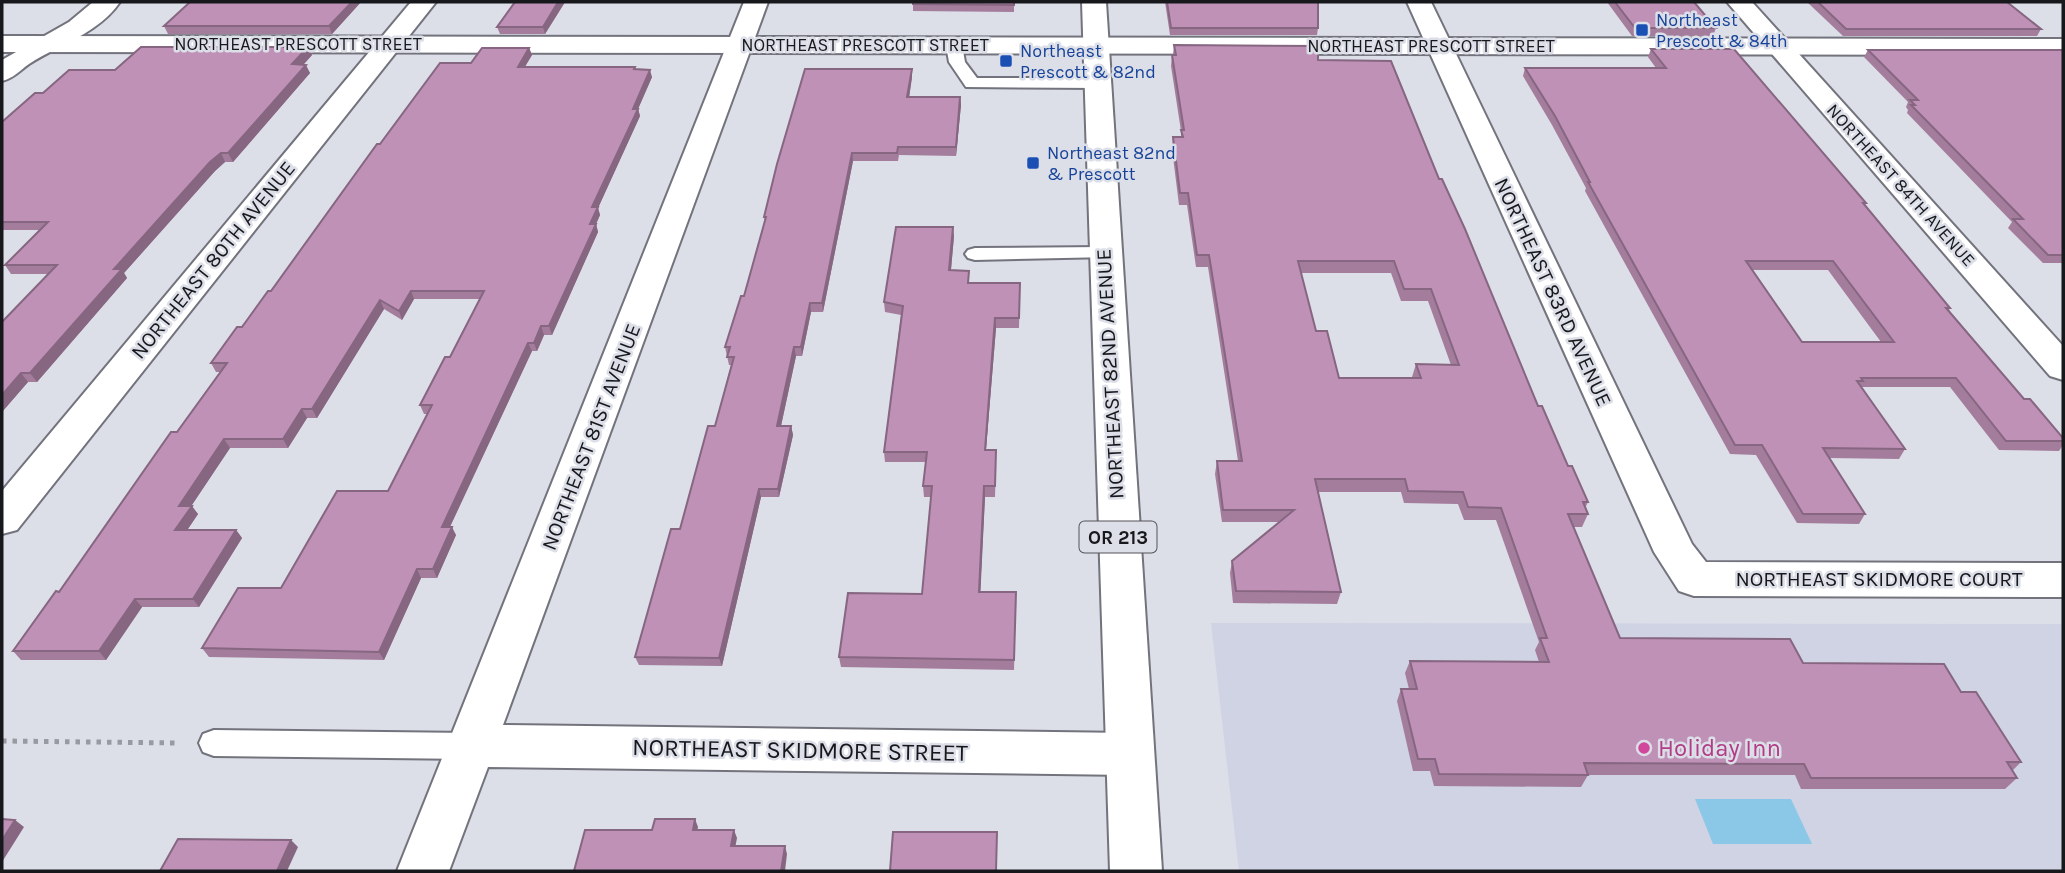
<svg xmlns="http://www.w3.org/2000/svg" width="2065" height="873" font-family="Karla,sans-serif">
<style>
.built{fill:#cfd3e4}
.water{fill:#8bc7e7}
.lines{fill:none;stroke-linecap:round;stroke-linejoin:round}
.service-casing{stroke:#72737c;stroke-width:4}
.minor-casing{stroke:#72737c;stroke-width:4}
.tertiary-casing{stroke:#72737c;stroke-width:4}
.primary-casing{stroke:#72737c;stroke-width:4}
.path{stroke:#989aa2;stroke-width:5;stroke-dasharray:4.5 6;stroke-linecap:butt}
.service{fill:#fff;fill-rule:evenodd}
.minor{fill:#fff;fill-rule:evenodd}
.tertiary{fill:#fff;fill-rule:evenodd}
.primary{fill:#fff;fill-rule:evenodd}
.wall{fill:#a47d9d;fill-rule:evenodd}
.shaded-wall{fill:#866680}
.building{fill:#bf91b7;stroke:#866680;stroke-width:2;fill-rule:evenodd}
.transit-dot{fill:#1a4fb4;stroke:#dcdee8;stroke-width:2.5}
.hotel-dot{fill:#d1479c;stroke:#dcdee8;stroke-width:2.5}
.labels{text-anchor:middle;stroke-width:5;stroke-linejoin:round;paint-order:stroke}
.far-transit-label{font-size:18px;fill:#164399;stroke:#dcdee8;text-anchor:start}
.far-street-label{font-size:18px;fill:#17181c;stroke:#dcdee8}
.shield{fill:#dcdee8;stroke:#525359;stroke-width:2}
.shield-label{font-size:19px;font-weight:bold;fill:#17181c}
.street-label{font-size:21px;fill:#17181c;stroke:#dcdee8}
.near-hotel-label{font-size:24px;fill:#b23c85;stroke:#dcdee8;text-anchor:start}
.near-street-label{font-size:24px;fill:#17181c;stroke:#dcdee8}
</style>
<rect width="100%" height="100%" fill="#dcdee8"/>
<path class="built" d="M1211,623L2063,624V871H1239Z"/>
<path class="water" d="M1695,799H1791L1812,844H1713Z"/>
<g class="lines">
<g class="service-casing">
<path id="service" d="M954,40L962,45L965,62L977,78H1099L1108,83L1099,88L966,87L949,62L946,45Z
M1104,247L1111,249L1114,253L1111,257L975,260L968,258L965,254L968,250L975,248Z
M214,730L471,733L482,737L486,746L482,755L471,759L214,756L203,752L199,743L203,734Z"/>
</g>
<g class="minor-casing">
<path id="minor" d="M93,2H120C99,33 60,44 29,64C19,71 14,78 2,81V60L69,22Z
M411,2H436L17,530L2,534V491Z
M744,2H768L503,725L1129,733L1146,739L1153,754L1146,769L1129,775L488,767L449,871H397Z
M1407,2H1431L1692,544L1706,562L2063,563V597L1694,596L1679,591L1654,552Z
M1727,2H1752L2063,346V380L2050,376Z"/>
</g>
<g class="tertiary-casing">
<path id="tertiary" d="M2,36L2063,39V55L2,52Z"/>
</g>
<g class="primary-casing">
<path id="primary" d="M1082,2H1106L1162,871H1110Z"/>
</g>
<path class="path" d="M2,741L179,743"/>
<use href="#service" class="service"/>
<use href="#minor" class="minor"/>
<use href="#tertiary" class="tertiary"/>
<use href="#primary" class="primary"/>
</g>
<path class="wall" d="M361,2L332,34H168L164,26Z
M565,2L545,34H500L497,27Z
M1014,2V12L913,11V4Z
M1165,2H1318V28L1317,35H1170Z
M1607,2H1694L1716,28L1713,36H1632Z
M1807,2H2007L2041,29L2037,36H1843Z
M1174,45L1318,60L1439,179L1538,406L1568,466L1588,502L1585,508L1588,514L1582,527H1573L1620,638L1803,663L1961,692L2021,762L2012,771L2017,778L2005,789H1801L1795,775H1588L1581,787L1434,786L1430,771H1413L1397,701L1401,689H1409L1405,673L1410,661L1539,662L1535,650L1539,642L1496,520H1464L1458,504L1404,503L1401,492H1318L1341,592L1337,604L1233,603L1230,573L1232,561L1279,522H1222L1215,474L1217,461H1238L1208,267H1196L1187,205H1179L1172,149L1173,137H1181V131L1171,66L1172,55H1173ZM1301,273H1391L1401,301H1428L1451,365L1416,364L1412,377L1413,378H1339L1316,331Z
M308,47L312,55L303,65L310,73L233,162H225L215,171L124,273L127,278L37,382H28L2,412V322L48,274H11L5,265L39,230H2V122L43,93L115,70Z
M529,48L532,55L525,67H635L636,69L652,77L638,109L640,116L598,208L600,215L596,224L598,232L552,335H544L537,351H532L450,527L456,535L437,578H421L384,660L209,657L202,648L281,588L388,491L428,414H424L420,405L450,357L480,299H414L402,320L384,309L317,418H307L288,448H230L191,506L198,514L187,530H236L242,538L199,607H142L106,660H21L13,651L59,592L221,372H216L211,363L271,291L380,144L471,63Z
M1651,49L1866,203L1865,205L1950,308L1949,310L2024,399L2063,438V445L2059,451L1999,450L1950,387H1861L1905,449L1899,459L1829,458L1865,514L1859,524L1797,523L1756,455L1730,454L1585,191L1586,188L1552,125L1523,76L1525,68H1656L1648,57ZM1752,270H1828L1881,342H1802Z
M1868,50H2063V265L2062,263H2043L2008,228L2012,222L1907,113L1908,110L1906,107L1908,102L1864,57Z
M912,69V77L909,97H960L961,105L956,156L899,155L898,161H853L823,312H811L802,356H796L781,426H791L793,435L779,497H761L722,666L639,665L635,657L715,426L731,365H729L725,347L744,296L765,222L764,217Z
M954,236L951,270L969,283H1020L1019,328H996L986,450L996,461L995,497H985L980,592H1016L1014,670L841,667L839,657L922,594L931,497H924L923,486L926,462H885L884,452L901,315L885,312L884,302Z"/>
<path class="shaded-wall" d="M352,2H361L332,34L329,26Z
M558,2H565L545,34L543,27Z
M308,47L312,55L296,73L292,64Z
M529,48L532,55L520,74L518,67Z
M306,65L310,73L233,162L228,153Z
M912,69V77L908,105L907,97Z
M650,70L652,77L638,109L640,116L598,208L600,215L596,224L598,232L552,335L549,326L590,224L592,207L633,109Z
M960,97L961,105L956,156V147Z
M221,153L225,162L215,171L124,273L127,278L37,382L30,373L114,269L210,162Z
M852,153L853,161L823,312L822,303Z
M953,227L954,236L950,280L949,270Z
M411,291L414,299L402,320L399,311Z
M380,300L384,309L317,418L312,409Z
M810,303L811,312L802,356L801,347Z
M995,318L996,328L985,461V450Z
M541,326L544,335L537,351L534,343Z
M528,343L532,351L446,535L442,527Z
M794,347L796,356L779,435L777,426Z
M21,373L28,382L2,412V395Z
M302,409L307,418L288,448L283,439Z
M791,426L793,435L779,497L778,489Z
M224,439L230,448L186,514L179,506Z
M984,486L985,497L980,602L979,592Z
M759,489L761,497L722,666L719,658Z
M192,506L198,514L182,538L175,530Z
M452,527L456,535L437,578L433,569Z
M236,530L242,538L199,607L193,599Z
M417,569L421,578L384,660L379,652Z
M135,599L142,607L106,660L99,651Z
M695,819L698,827L696,838L693,830Z
M15,820L24,827L2,862V840Z
M734,830L737,838L734,854L731,846Z
M291,840L298,847L287,871H277Z
M785,846L787,854L785,871H781Z"/>
<path class="building" d="M190,2H352L329,26H164Z
M515,2H558L543,27H497Z
M913,2H1014V5L913,4Z
M1167,2H1318V28H1171Z
M1615,2H1694L1716,28H1635Z
M1818,2H2007L2041,29H1846Z
M1174,45L1318,46V60L1391,61L1439,179H1442L1465,229L1538,406H1542L1568,466H1572L1588,502H1583L1588,514H1568L1620,638L1790,639L1803,663L1944,664L1961,692H1976L2021,762H2007L2017,778H1811L1804,764L1584,763L1588,775L1439,774L1435,759H1418L1401,689H1417L1410,661L1549,662L1540,638H1547L1501,508L1468,507L1463,492L1408,491L1405,479H1315L1341,592L1236,591L1232,561L1294,510H1223L1217,461H1242L1209,255H1197L1188,193H1180L1173,137H1183L1181,130H1184L1172,55H1176ZM1298,261H1394L1404,289H1431L1459,365L1416,364L1421,378H1339L1327,331H1316Z
M141,47H308L292,64L306,65L228,153H221L210,162L114,269H122L30,373H21L2,395V322L57,265H5L48,222H2V122L35,93H43L69,70H115Z
M482,48H529L518,67H635L634,69L650,70L633,109H638L592,207H598L590,224H596L549,326H541L534,343H528L442,527H452L433,569H417L379,652L202,648L238,588H281L337,491H388L432,405H420L445,357H450L484,291H411L399,311L380,300L312,409H302L283,439H224L179,506H192L175,530H236L193,599H135L99,651H13L56,591L59,592L171,432H177L227,363H211L237,327H242L268,291H271L377,144H380L440,63H471Z
M1651,49H1734L1866,203H1863L1950,308H1946L2024,399H2030L2063,438V441H2006L1956,378H1861L1863,381H1857L1905,449L1823,448L1865,514H1803L1762,445H1735L1588,182H1590L1555,116L1525,68H1666ZM1746,261H1833L1894,342H1802Z
M1868,50H2063V255H2048L2013,219H2023L1911,105H1915L1910,100H1918Z
M805,69H912L907,97H960L956,147H898L897,153H852L822,303H810L801,347H794L777,426H791L778,489H759L719,658L635,657L671,529H680L708,426H715L734,357H727L730,347H725L741,296H744L766,217H764L777,164Z
M896,227H953L949,270L969,271L968,283H1020L1019,318H995L985,450H996L995,486H984L979,592H1016L1014,660L839,657L848,593L922,594L932,486H923L927,452H884L903,306L884,302Z
M2,819L15,820L2,840Z
M655,819H695L693,830H734L731,846H785L781,871H574L585,830H652Z
M893,832H997L996,871H890Z
M178,839L291,840L277,871H160Z"/>
<g class="transit-dot">
<rect x="1635" y="23" width="14" height="14" rx="3.5"/>
<rect x="999" y="54" width="14" height="14" rx="3.5"/>
<rect x="1026" y="156" width="14" height="14" rx="3.5"/>
</g>
<circle class="hotel-dot" cx="1644" cy="748" r="7"/>
<g class="labels">
<g class="far-transit-label">
<text x="1656" y="26">Northeast<tspan x="1656" dy="21">Prescott &amp; 84th</tspan></text>
<text x="1020" y="57">Northeast<tspan x="1020" dy="21">Prescott &amp; 82nd</tspan></text>
<text x="1047" y="159">Northeast 82nd<tspan x="1047" dy="21">&amp; Prescott</tspan></text>
</g>
<g class="far-street-label">
<text x="298" y="50">NORTHEAST PRESCOTT STREET</text>
<text x="865" y="51">NORTHEAST PRESCOTT STREET</text>
<text x="1431" y="52">NORTHEAST PRESCOTT STREET</text>
<text transform="translate(1901 185) rotate(48)" y="6">NORTHEAST 84TH AVENUE</text>
</g>
<rect class="shield" x="1079.5" y="521.5" width="77" height="31" rx="5"/>
<g class="shield-label">
<text x="1118" y="544">OR 213</text>
</g>
<g class="street-label">
<text transform="translate(213 260) rotate(-51)" y="7">NORTHEAST 80TH AVENUE</text>
<text transform="translate(1553 292) rotate(65)" y="7">NORTHEAST 83RD AVENUE</text>
<text transform="translate(1110 374) rotate(-93)" y="7">NORTHEAST 82ND AVENUE</text>
<text transform="translate(591 437) rotate(-69)" y="7">NORTHEAST 81ST AVENUE</text>
<text x="1879" y="586">NORTHEAST SKIDMORE COURT</text>
</g>
<g class="near-hotel-label">
<text x="1658" y="756">Holiday Inn</text>
</g>
<g class="near-street-label">
<text transform="translate(800 750) rotate(1)" y="8">NORTHEAST SKIDMORE STREET</text>
</g>
</g>
<rect width="2065" height="873" fill="none" stroke="#17181c" stroke-width="7"/>
</svg>
